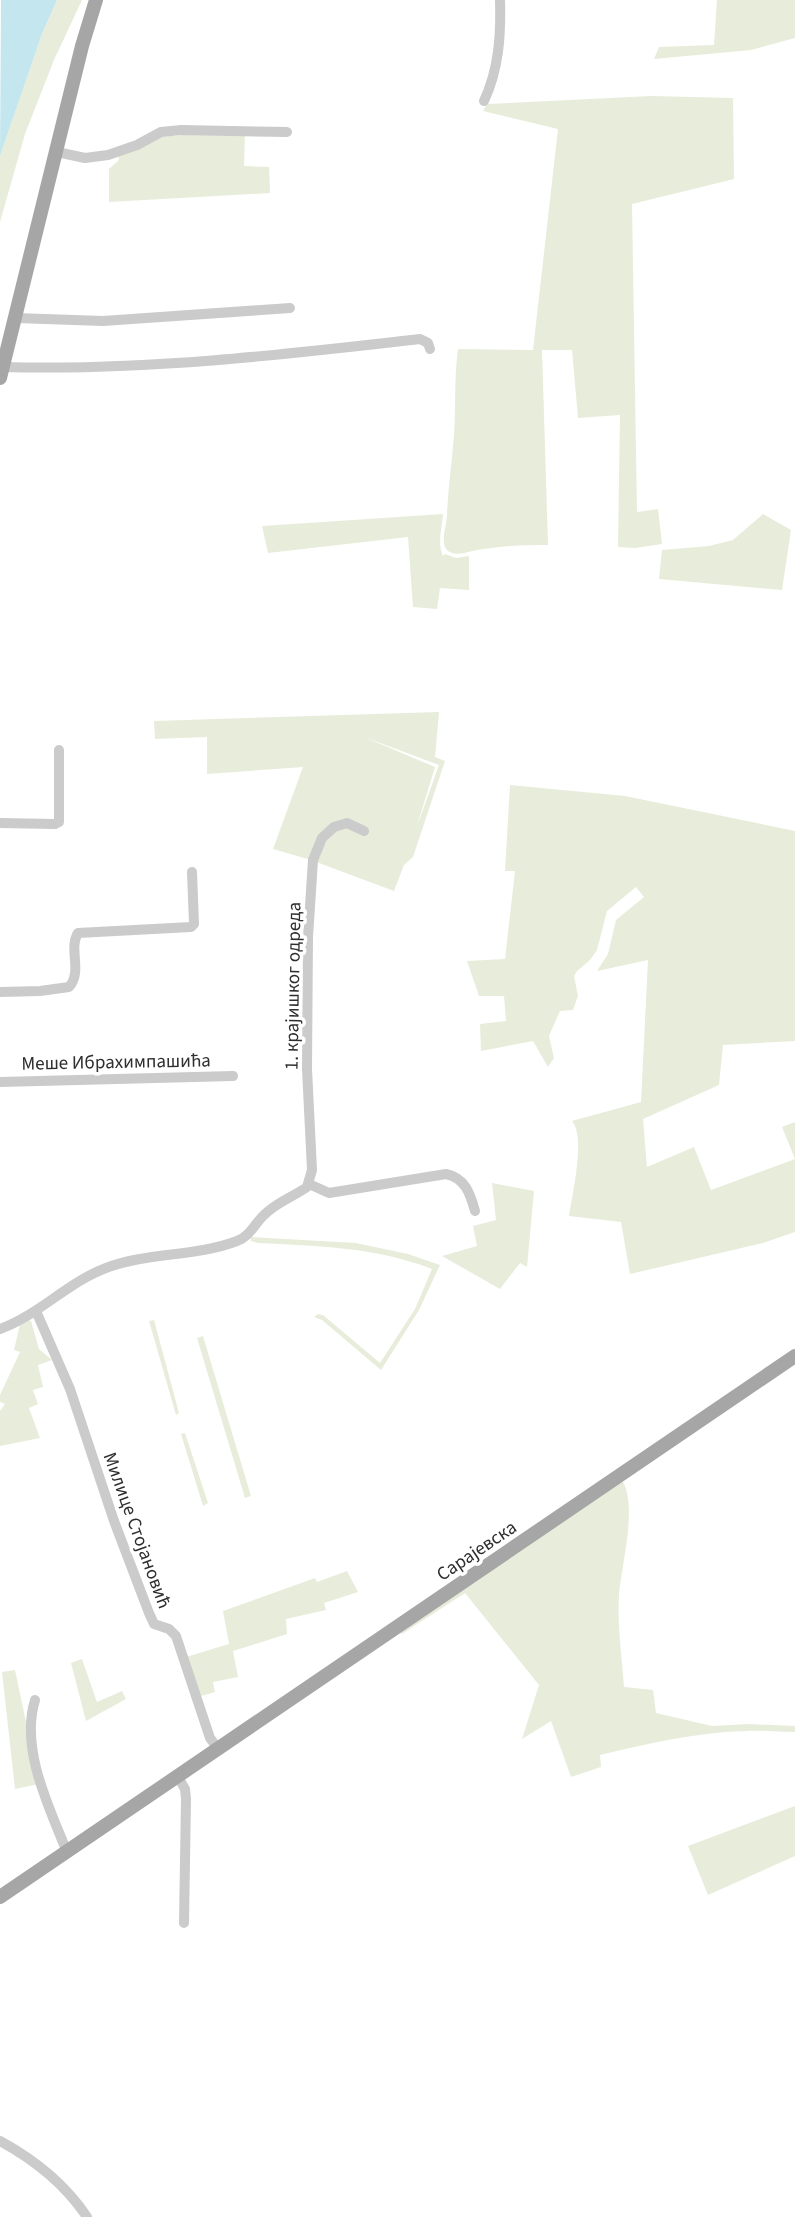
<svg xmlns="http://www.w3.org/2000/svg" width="795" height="2217" font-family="'Source Sans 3',sans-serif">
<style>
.green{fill:#e7edda;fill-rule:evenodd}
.water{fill:#c4e6ef}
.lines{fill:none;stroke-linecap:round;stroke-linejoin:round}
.minor{stroke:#cbcbcb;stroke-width:10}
.major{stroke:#a6a6a6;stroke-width:14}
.labels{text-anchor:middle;stroke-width:7;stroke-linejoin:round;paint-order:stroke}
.street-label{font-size:19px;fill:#2e2e2e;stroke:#fff}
</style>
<rect width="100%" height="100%" fill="#fff"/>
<path class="green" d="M57,0H82L54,60L25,134L0,222V156L42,34Z
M717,0H795V38L751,50L654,59L659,47L714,45Z
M651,96L733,98L734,179L632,204L637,512L658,509L662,544L635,548L618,547L620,415L578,418L572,350H542L548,545C520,545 495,546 468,552C461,554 454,555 448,551C439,544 447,525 447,515C448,488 452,462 454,435C456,406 454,378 458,349L533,350L558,129L483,111L487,104Z
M245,131L244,166L269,167L270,193L109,202V169L119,160L118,154L155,137Z
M443,514C442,529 437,543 443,556L445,554L456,558L469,556V590L440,588L437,609L413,607L408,537L268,553L262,526Z
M763,514L791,530L782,590L659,579L662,550L709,546L733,540Z
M439,712L435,757L445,761L413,857L404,865L394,891L311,860L273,849L303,767L207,774V737L155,739L154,721ZM364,737L439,765L416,829L435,767Z
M510,785L625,796L795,831V1041L723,1045L719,1085L643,1119L647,1167L694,1147L711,1190L795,1159V1232L763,1243L630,1274L621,1222L569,1216C572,1195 586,1137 572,1121L641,1102L648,960L597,971L608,954L616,920L644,897L636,887L607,911L597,950L590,960L577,971L574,976L578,996L573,1010L560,1011L549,1036L554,1058L548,1067L533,1041L481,1051L480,1024L506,1021L504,996H479L467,961L505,959L515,871H505Z
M795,1122V1159L782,1127Z
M492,1183L534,1191L527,1267L520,1263L500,1289L442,1256L477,1246L473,1226L496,1220Z
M251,1237L356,1243L408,1254L440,1265L419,1310L381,1370L322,1320L314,1317L318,1314L323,1315L380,1363L415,1309L432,1269C375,1247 319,1246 258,1243L251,1241Z
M26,1319L31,1321L39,1349L52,1360L38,1365L43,1387L33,1390L38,1404L29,1408L40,1438L0,1446V1411L5,1404L0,1402V1395L20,1352L14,1350L21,1320Z
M154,1320L179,1413L176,1415L149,1321Z
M203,1336L251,1496L245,1498L197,1338Z
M185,1433L208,1503L203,1506L181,1434Z
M621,1479C639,1502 621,1567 619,1595C617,1625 622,1657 624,1687L653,1690L656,1713L712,1726L749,1724L795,1726V1732C779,1732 762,1730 746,1731C696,1732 647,1744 600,1755L601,1767L571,1777L551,1721L522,1739L539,1685L465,1593L402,1634L398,1631Z
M347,1571L358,1592L324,1603L326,1610L286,1619L287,1634L233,1651L238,1677L213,1682L215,1692L198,1697L186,1657L229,1644L223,1611L315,1578L317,1582Z
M82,1659L97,1702L122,1691L126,1699L86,1721L71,1663Z
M15,1670L39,1784L15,1789L2,1672Z
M795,1806V1856L708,1895L688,1846Z"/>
<path class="water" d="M1,0H57L42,34L0,156Z"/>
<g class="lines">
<path class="minor" d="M484,101C499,69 501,35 500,0
M57,152L85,158L108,155L137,145L161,132L181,130L287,132
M16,318L103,321L290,308
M3,367C142,371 282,355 420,339L428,343L430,349
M0,823L55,824L59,822V750
M0,992L40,991L69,987C83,971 68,949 78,933L191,927L194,924L192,872
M0,1082L233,1076
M309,1184L329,1193L446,1174C465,1178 470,1193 475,1211
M36,1311L70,1389L114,1521L149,1613L154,1624L169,1629L176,1636L210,1738L219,1750
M0,1329C39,1315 68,1282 106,1268C148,1252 195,1257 237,1241C249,1237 254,1225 263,1216C276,1202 293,1197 307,1187L312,1170L307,1069L308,937L313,860L322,838L334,827L347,823L364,831
M35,1700C20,1749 49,1807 67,1852
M178,1777L185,1789L186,1799L184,1923
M0,2141C35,2160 65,2184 87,2217"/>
<path class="major" d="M0,378L82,46L96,0
M0,1897L795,1356"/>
</g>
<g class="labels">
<g class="street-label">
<text transform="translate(292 986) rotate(-89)" y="7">1. крајишког одреда</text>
<text transform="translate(116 1061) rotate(-1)" y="7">Меше Ибрахимпашића</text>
<text transform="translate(138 1530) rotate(70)" y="7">Милице Стојановић</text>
<text transform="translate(476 1550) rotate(-34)" y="7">Сарајевска</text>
</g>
</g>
</svg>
